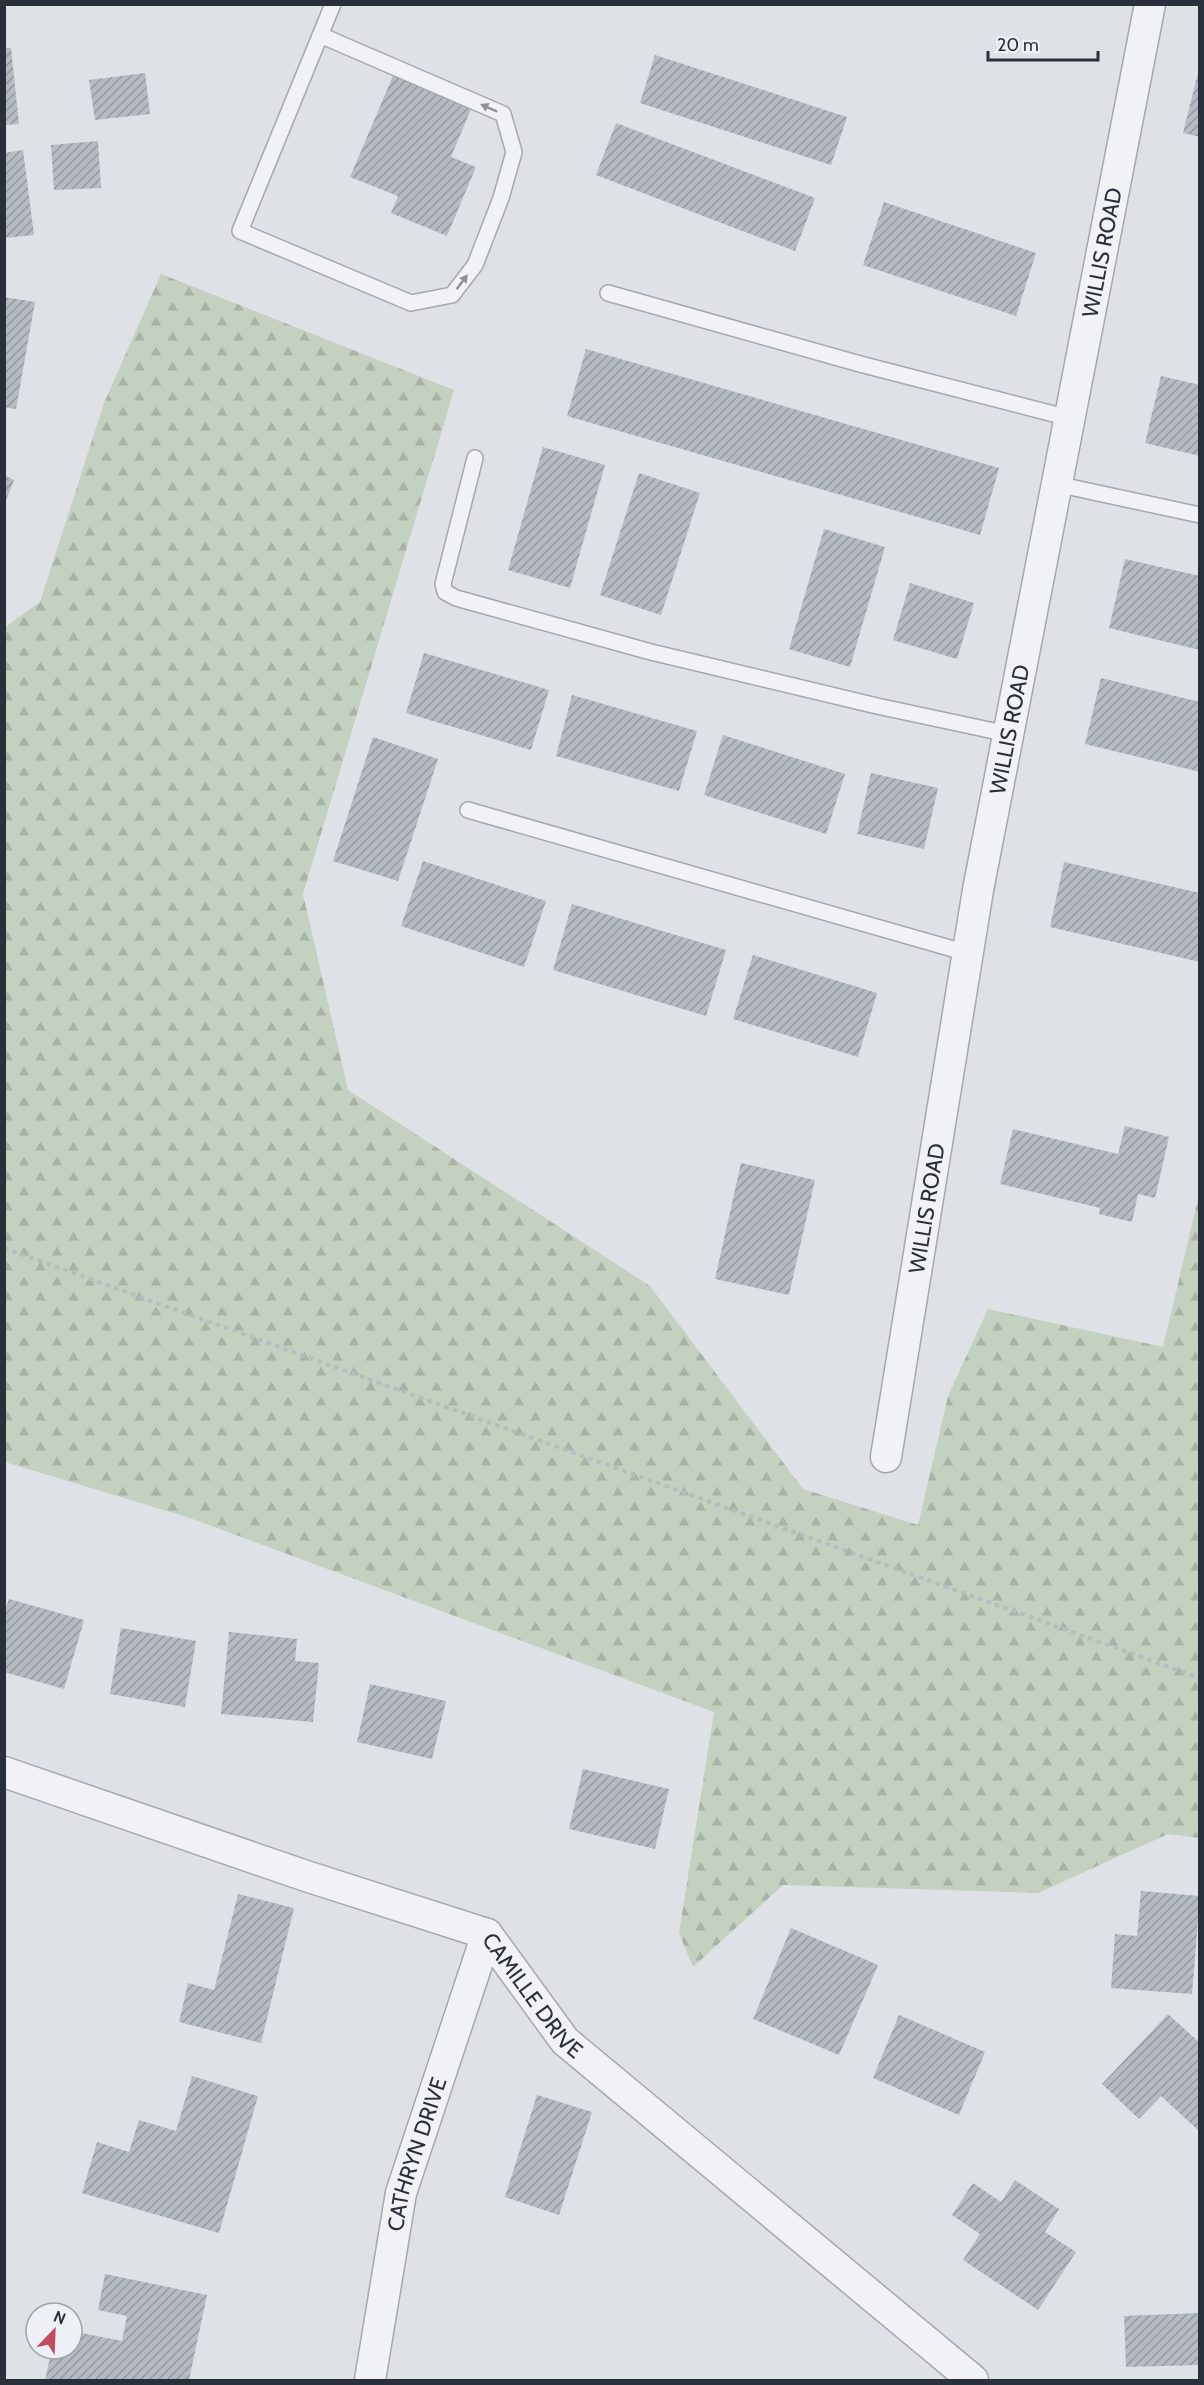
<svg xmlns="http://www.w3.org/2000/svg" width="1204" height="2385" font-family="Cabin,sans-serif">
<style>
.forest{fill:url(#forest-firs)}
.building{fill:url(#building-hatch)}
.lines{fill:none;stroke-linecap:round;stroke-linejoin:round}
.service-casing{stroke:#a4a8b0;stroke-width:18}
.minor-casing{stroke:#a4a8b0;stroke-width:33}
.path{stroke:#b8bcc1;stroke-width:4;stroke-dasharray:4.5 4.5;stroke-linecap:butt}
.service{stroke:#f0f2f5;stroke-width:15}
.minor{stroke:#f0f2f5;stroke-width:30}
.oneway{fill:#8c9198}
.labels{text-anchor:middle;stroke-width:5;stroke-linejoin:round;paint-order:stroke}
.street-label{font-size:22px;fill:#29303c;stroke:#edf0f4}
</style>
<defs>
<pattern id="forest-firs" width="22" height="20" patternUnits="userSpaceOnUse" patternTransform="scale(1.5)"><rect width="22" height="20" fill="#c4d0c0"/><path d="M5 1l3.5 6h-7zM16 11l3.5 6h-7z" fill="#a8b3a6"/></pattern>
<pattern id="building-hatch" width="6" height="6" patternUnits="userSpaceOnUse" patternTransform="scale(1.5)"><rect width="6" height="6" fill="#b6bbc3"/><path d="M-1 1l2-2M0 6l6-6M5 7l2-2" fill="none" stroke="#9498a0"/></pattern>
</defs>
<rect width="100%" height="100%" fill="#dee1e6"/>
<path class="forest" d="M161,274L454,390L303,894L348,1090L650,1286L803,1489L918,1525L948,1396L988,1309L1163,1347L1199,1195V1838L1168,1834L1038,1893L783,1885L693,1967L679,1933L714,1712L190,1518L5,1462V627L40,602L104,403Z"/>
<path class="building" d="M4,48H11L19,124L4,125Z
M655,55L847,117L831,165L640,103Z
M1199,69H1200V137L1183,133Z
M395,71L473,104L451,157L476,167L447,236L391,213L398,196L350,177Z
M145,73L150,114L95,120L89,80Z
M616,123L815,198L795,251L596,175Z
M98,141L101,188L54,190L51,145Z
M23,150L34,235L4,238V153Z
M884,202L1036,253L1016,316L863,265Z
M4,297L35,302L16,409L4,407Z
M586,349L999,468L980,535L567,416Z
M1161,376L1200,385V456L1145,443Z
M543,447L605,465L570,588L508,570Z
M639,473L700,493L661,615L600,595Z
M4,475L14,480L5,503H4Z
M824,529L885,547L850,667L789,649Z
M1125,559L1200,576V650L1109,628Z
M910,583L974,603L957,659L893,640Z
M424,653L549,690L531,750L406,713Z
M1101,678L1200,702V772L1085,744Z
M572,695L697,731L679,791L556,756Z
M723,735L845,774L826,834L704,795Z
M373,737L438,759L398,881L333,861Z
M871,773L938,788L924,849L857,834Z
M423,861L546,901L524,967L401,926Z
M1064,862L1200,893V962L1050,927Z
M572,904L726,950L706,1016L553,970Z
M753,955L877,993L858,1057L733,1019Z
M1125,1126L1169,1137L1155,1198L1138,1194L1132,1222L1099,1214L1100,1208L1000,1184L1013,1129L1118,1154Z
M741,1163L815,1180L789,1295L715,1279Z
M9,1599L84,1620L64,1689L4,1672V1613Z
M121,1628L196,1641L185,1707L110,1694Z
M229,1632L297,1639L295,1661L319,1663L313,1722L221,1714Z
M370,1684L446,1701L432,1759L357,1742Z
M583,1769L669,1789L655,1849L569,1829Z
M1141,1891L1200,1896L1192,1994L1111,1988L1115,1934L1137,1936Z
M238,1894L294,1908L261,2043L179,2022L188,1983L214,1990Z
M791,1928L878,1965L839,2055L753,2019Z
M1168,2014L1200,2043L1198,2130L1161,2096L1139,2119L1102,2084Z
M899,2015L985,2052L959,2115L873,2078Z
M192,2076L258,2096L219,2233L82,2193L97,2142L129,2152L139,2120L176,2131Z
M537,2095L592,2112L559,2215L505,2197Z
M1015,2180L1059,2209L1045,2232L1076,2252L1038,2310L963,2260L980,2234L952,2215L973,2183L1001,2202Z
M105,2274L207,2295L189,2380H45L52,2349H72V2331L122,2341L127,2316L98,2310Z
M1200,2313V2365L1126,2367L1124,2316Z"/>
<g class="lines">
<g class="service-casing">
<path id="service" d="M320,35L503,114L514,152L501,198L475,265L452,295L411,303L240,231L333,4
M608,293L860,364L1069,418
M475,458L443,584L445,592L456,598L651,652L877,706L1008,734
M1056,484L1200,515
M468,810L967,953"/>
</g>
<g class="minor-casing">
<g id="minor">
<path id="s1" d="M886,1457L978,890L1150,4"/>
<path id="s2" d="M4,1772L306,1876L487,1934L565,2041L973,2380"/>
<path id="s3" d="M370,2380L401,2193L487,1934"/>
</g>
</g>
<path class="path" d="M4,1248L1200,1678"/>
<use href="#service" class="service"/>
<use href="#minor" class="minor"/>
</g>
<defs><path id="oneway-solid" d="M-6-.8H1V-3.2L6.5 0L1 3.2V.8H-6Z" transform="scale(1.5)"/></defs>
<g class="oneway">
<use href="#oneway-solid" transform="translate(489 108) rotate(-156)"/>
<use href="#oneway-solid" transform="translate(462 282) rotate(-53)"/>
</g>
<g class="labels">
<g class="street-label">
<text dy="8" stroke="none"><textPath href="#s1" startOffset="1224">WILLIS ROAD</textPath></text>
<text dy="8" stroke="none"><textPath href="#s1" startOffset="738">WILLIS ROAD</textPath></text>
<text dy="8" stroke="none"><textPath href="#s1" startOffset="252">WILLIS ROAD</textPath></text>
<text dy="8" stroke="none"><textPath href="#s2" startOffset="586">CAMILLE DRIVE</textPath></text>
<text dy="8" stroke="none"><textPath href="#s3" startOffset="231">CATHRYN DRIVE</textPath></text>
</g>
</g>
<rect width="1204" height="2385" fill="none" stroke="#29303c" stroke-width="12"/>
<g transform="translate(54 2331) rotate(23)"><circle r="28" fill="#edf0f4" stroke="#9fa3aa" stroke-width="1.5"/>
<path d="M0-4.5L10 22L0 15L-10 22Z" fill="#c24d5f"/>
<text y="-9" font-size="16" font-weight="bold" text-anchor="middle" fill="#29303c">N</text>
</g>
<path d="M988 51v9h110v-9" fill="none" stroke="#29303c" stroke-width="3"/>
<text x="997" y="51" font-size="18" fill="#29303c" stroke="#edf0f4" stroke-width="4.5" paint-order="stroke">20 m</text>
</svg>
